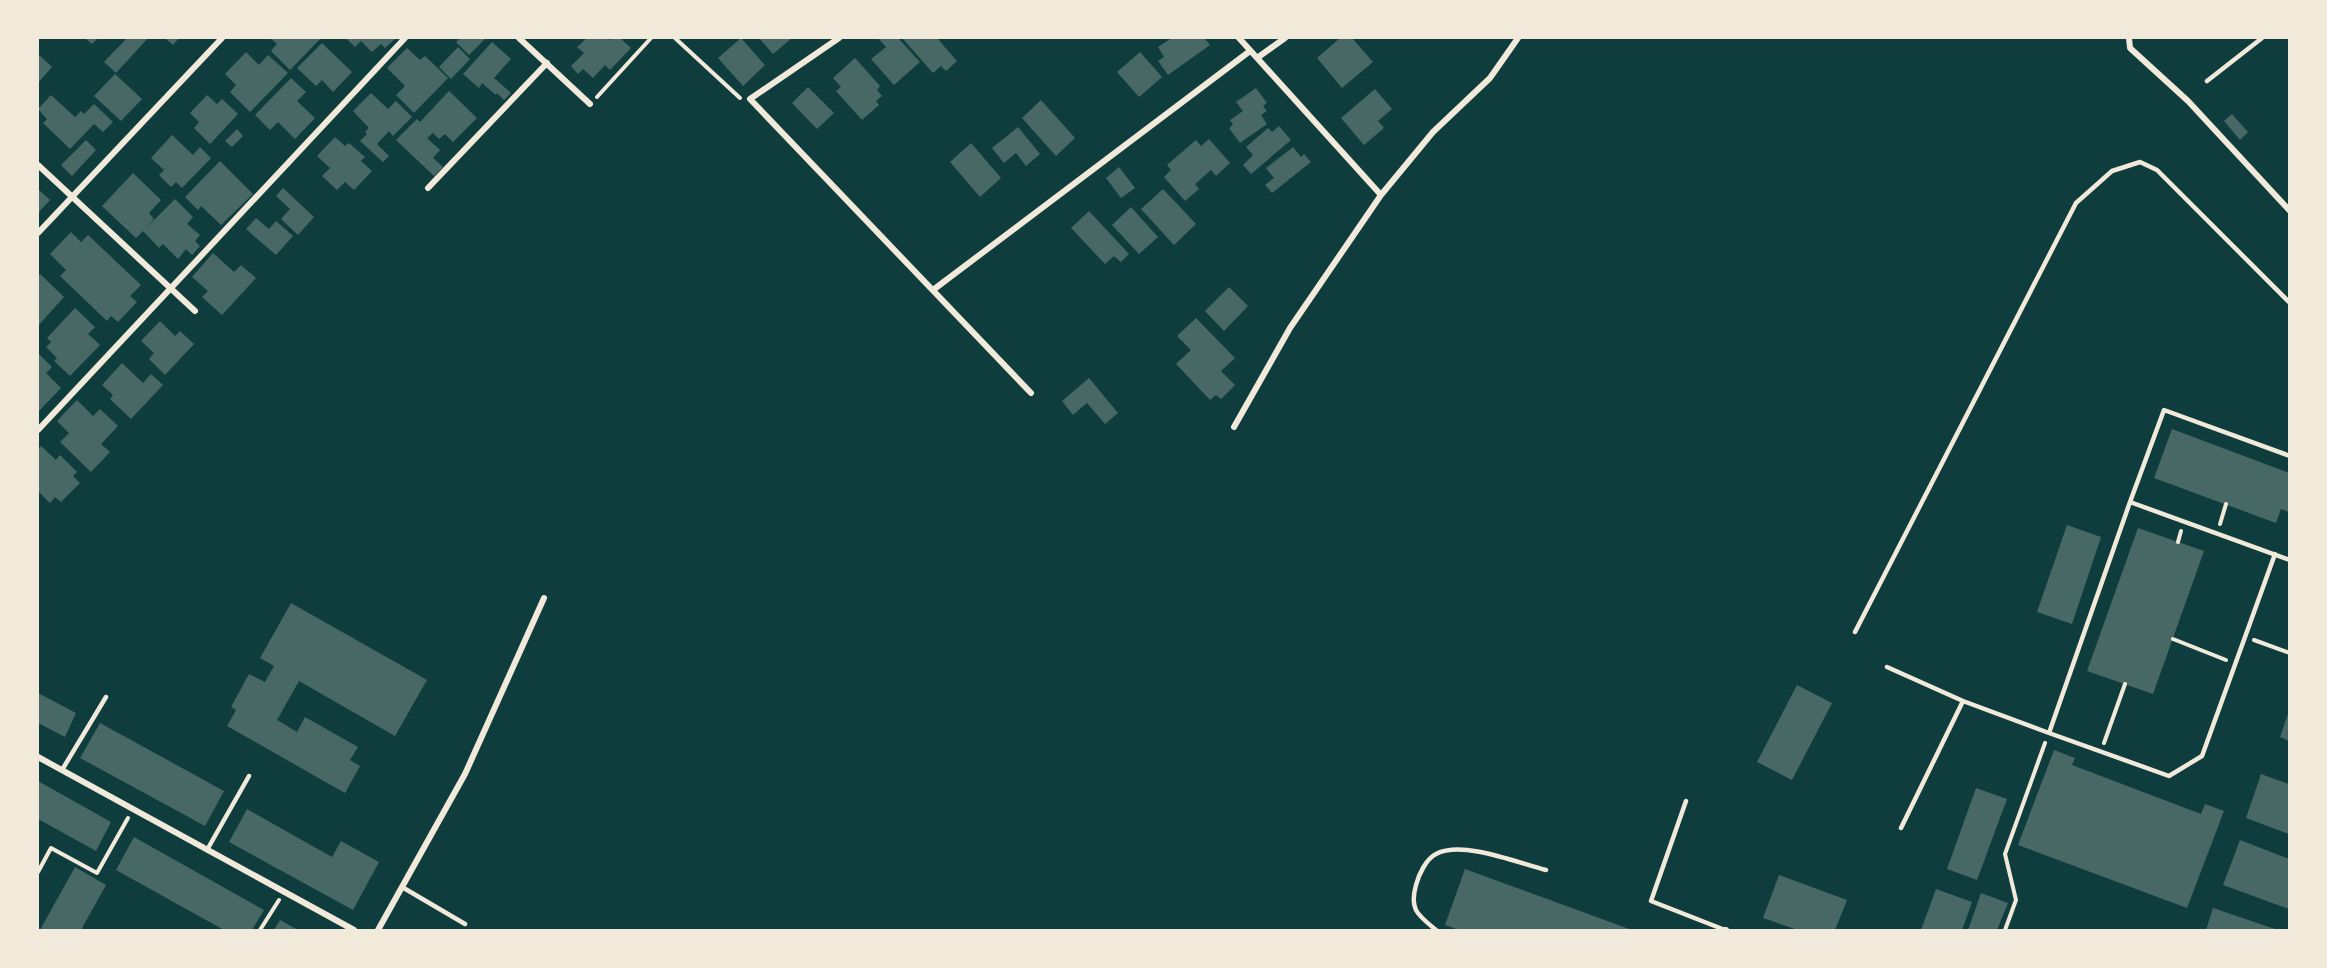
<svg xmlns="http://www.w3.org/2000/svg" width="2327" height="968" font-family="'Golos Text',sans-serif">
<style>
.building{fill:#486865}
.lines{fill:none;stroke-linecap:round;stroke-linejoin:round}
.path{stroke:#f1e9da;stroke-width:4}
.service{stroke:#f1e9da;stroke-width:4.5}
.minor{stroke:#f1e9da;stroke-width:6}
</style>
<rect width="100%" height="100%" fill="#0f3d3e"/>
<path class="building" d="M85,38H98L92,44Z
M127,38H148L116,73L104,62Z
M165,38H179L173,45Z
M270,38H321L290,70L271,51L277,44Z
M346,38H393L395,39L385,48L381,44L372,52L361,41L355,47Z
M461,38H486L469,55L456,42Z
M587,38H607L610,40L612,38H620L631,48L610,70L605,65L593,78L583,69L578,74L571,66L584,53L577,47Z
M741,38L765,65L743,86L718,58Z
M759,38H792L773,54Z
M878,38H898L920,62L894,85L871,59L886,47Z
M902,38H937L957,61L946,71L941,66L933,73Z
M1172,38H1204L1210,45L1168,75L1158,61L1164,57L1158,47Z
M1340,38H1352L1373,62L1342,88L1317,58Z
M492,42L511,59L494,78L511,93L504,100L497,93L496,95L482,83L479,88L463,74Z
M322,43L352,72L333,92L322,80L316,86L297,68Z
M458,47L470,59L451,79L439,67Z
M407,48L420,60L425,56L448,78L414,113L396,95L405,86L387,68Z
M246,52L259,65L268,55L288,73L250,112L230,92L236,85L225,74Z
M1140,52L1162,77L1139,97L1117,72Z
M38,54L52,67L38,83Z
M855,58L880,86L877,90L882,96L876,101L879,105L862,120L836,91L841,87L833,78Z
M115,74L142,99L121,121L94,96Z
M291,78L306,92L297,101L315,118L295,139L278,122L270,130L255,115Z
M808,87L834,113L817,129L792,103Z
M1256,88L1267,103L1263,106L1267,111L1261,115L1267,124L1240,143L1229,128L1233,125L1230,120L1243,111L1236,102Z
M1375,89L1392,109L1378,121L1384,128L1364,145L1341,118Z
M449,91L477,118L453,142L445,134L439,139L433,133L427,138L440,150L433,158L443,167L434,176L396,140L417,119L420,122Z
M371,93L388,109L396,101L412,117L393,136L389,131L377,144L389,156L383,162L360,141L367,134L365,132L369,128L353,111Z
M51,95L75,117L81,111L84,114L94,104L113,122L103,132L94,124L70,149L43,123L47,119L38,109Z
M207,95L217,104L222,99L238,114L210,144L194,128L199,122L190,113Z
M1041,100L1075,138L1056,156L1022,118Z
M2232,114L2248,132L2240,140L2224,121Z
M1279,126L1291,140L1251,174L1243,165L1253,155L1246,147L1268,128L1272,132Z
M1018,127L1040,154L1026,166L1016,153L1004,163L992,148Z
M237,129L243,136L232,147L225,141Z
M172,135L193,155L200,147L211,158L182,188L176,182L171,187L159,175L164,170L151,158Z
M335,137L345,146L349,143L365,157L361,161L372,171L354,190L345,182L337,190L322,176L330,168L317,156Z
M1209,139L1230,163L1216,176L1211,170L1195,184L1199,189L1185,201L1164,177L1171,170L1167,165L1196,140L1201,146Z
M86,140L96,150L72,176L61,165Z
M971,143L1001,178L980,197L950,162Z
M1293,147L1301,157L1304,154L1311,162L1272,193L1265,185L1274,178L1266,168Z
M220,161L253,194L221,225L201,206L198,210L185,197Z
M1119,167L1135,188L1121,198L1106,178Z
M133,173L161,200L149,213L154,219L145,229L175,199L193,217L187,224L200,235L195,241L200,246L192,255L186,249L178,259L163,244L159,248L143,231L136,238L102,206Z
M283,188L314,217L298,235L281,219L290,209L276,196Z
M38,189L50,200L38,213Z
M1163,189L1196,224L1174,245L1141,209Z
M1131,207L1158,237L1139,254L1112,225Z
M1089,211L1129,254L1121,262L1114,256L1105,264L1071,228Z
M256,218L269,229L276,221L293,236L276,255L246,229Z
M71,232L81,242L88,235L141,285L130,296L137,302L118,322L111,316L107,321L60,276L66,270L50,254Z
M213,253L234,272L241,265L256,278L222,315L202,297L208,291L192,277Z
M40,274L64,297L38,326V277Z
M1229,287L1248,306L1224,331L1205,311Z
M75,308L95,327L88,334L100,345L70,376L54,361L57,358L46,347L51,342L47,338Z
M1196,318L1235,358L1221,371L1235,385L1221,399L1216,395L1210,400L1176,364L1191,350L1177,336Z
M160,321L175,336L180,331L194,344L165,375L149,359L154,353L141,341Z
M38,353L52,367L46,373L61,388L39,411Z
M122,363L143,383L151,374L163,385L131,419L110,399L113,395L102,385Z
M1089,378L1118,413L1105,424L1087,403L1073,415L1062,401Z
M77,400L93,416L100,409L118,426L101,444L110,452L91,472L60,442L69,433L57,421Z
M2172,429L2289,473V512L2281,509L2276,523L2154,478Z
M41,446L56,460L60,455L77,472L73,476L80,483L61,502L55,497L50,503L38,491V449Z
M2067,525L2101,537L2072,624L2037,612Z
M2138,528L2204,551L2153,694L2087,671Z
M291,603L427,680L395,736L299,681L277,720L297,732L305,717L358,747L350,760L360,766L345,793L227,726L236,710L231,707L249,674L265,682L274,666L260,658Z
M1797,685L1832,703L1792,780L1757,762Z
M38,693L76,713L65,737L38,723Z
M2289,711V741L2280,737Z
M100,723L224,791L205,826L80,758Z
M2054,750L2075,758L2072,765L2201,814L2205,804L2224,811L2187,908L2018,845Z
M2261,774L2289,784V834L2246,818Z
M38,781L111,822L96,851L38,819Z
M1976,788L2007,799L1977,880L1947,869Z
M247,809L332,857L341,841L379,862L353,910L229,842Z
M134,837L264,910L252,930H224L116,870Z
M2240,840L2289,859V909L2223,885Z
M75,867L106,885L81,930H40Z
M1465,869L1632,930H1459L1445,925Z
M1779,875L1847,900L1835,930H1798L1763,918Z
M1936,889L1972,902L1962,930H1921Z
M1981,893L2008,903L1997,930H1968Z
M2213,908L2278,930H2206Z
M280,920L298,930H274Z"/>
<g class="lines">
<path class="path" d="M675,38L740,98
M597,97L651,38
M2220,524L2226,504
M2178,542L2181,531
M2173,639L2226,660
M2254,640L2290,653
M2104,743L2125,684
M38,872L51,848L97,873L128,818
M260,930L279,900
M2005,930L2016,900L2005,854L2045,743"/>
<path class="service" d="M2207,81L2262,38
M2290,456L2164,410L2130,502L2290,560
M2130,502L2049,733L2169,776L2202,756L2275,554
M1855,632L2076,203L2112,171L2140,162L2157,170L2290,303
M1887,667L1963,701L2049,733
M62,770L106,697
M1686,801L1651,901L1725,930
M1901,828L1963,701
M207,850L249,776
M402,887L465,924
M1436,930C1418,915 1409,910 1416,885C1419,874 1426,859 1436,854C1463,840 1518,863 1546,870"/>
<path class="minor" d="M519,38L590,104
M839,38L750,99L1031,393
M1239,38L1381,195
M2129,38L2130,48L2188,101L2290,211
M1257,58L1285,38
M38,165L195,311
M428,188L547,63
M38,233L222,38
M933,290L1250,51
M1234,427L1290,328L1381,195L1433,132L1490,78L1518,38
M38,430L405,38
M38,757L354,930
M378,930L465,774L544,598
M1725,930H1726"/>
</g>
<rect width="2327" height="968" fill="none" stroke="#f1e9da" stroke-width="78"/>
</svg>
